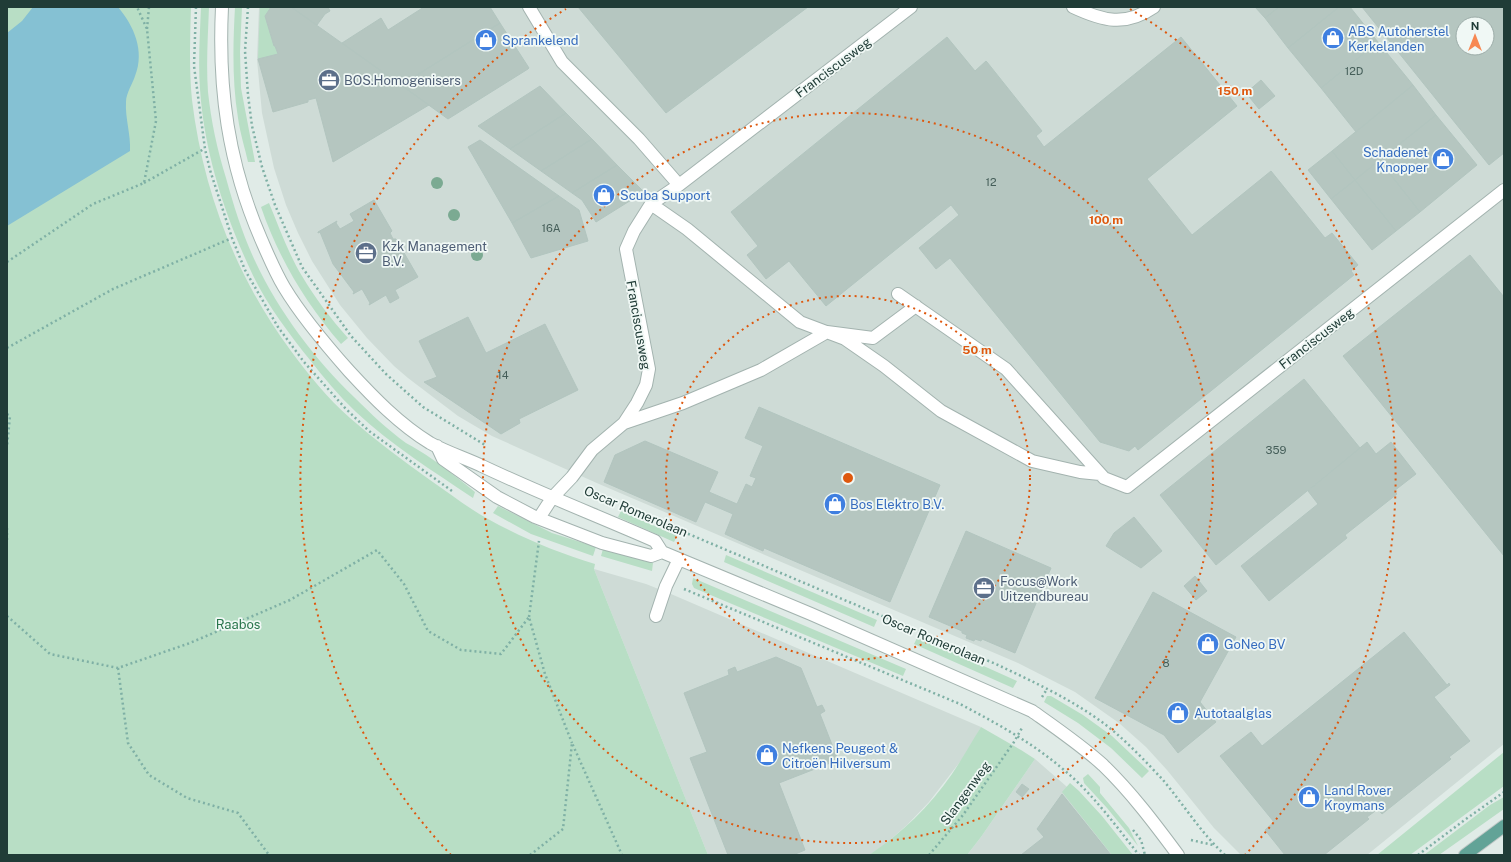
<svg xmlns="http://www.w3.org/2000/svg" width="1511" height="862" font-family="'Public Sans',sans-serif">
<style>
.built{fill:#cedbd6;fill-rule:evenodd}
.green{fill:#b8dec5}
.water{fill:#85c1d3}
.building{fill:#b5c6c0;stroke:#b2c5bf;fill-rule:evenodd}
.lines{fill:none;stroke-linecap:round;stroke-linejoin:round}
.minor-casing{stroke:#a3b3af;stroke-width:14}
.major-casing{stroke:#c1c8c7;stroke-width:14}
.path{stroke:#7fb0a5;stroke-width:2.5;stroke-dasharray:2 3;stroke-linecap:butt}
.minor{stroke:#fff;stroke-width:12}
.major{stroke:#62a397;stroke-width:12}
.tree{fill:#7baa92}
.ring{fill:none;stroke:#de580e;stroke-width:2;stroke-dasharray:2 4}
.labels{text-anchor:middle;stroke-width:3.5;stroke-linejoin:round;paint-order:stroke}
.number-label{font-size:11px;fill:#455e59}
.shop-label{font-size:13px;fill:#366cbe;stroke:#f0f8f5;text-anchor:start}
.street-label{font-size:13px;fill:#203c37;stroke:#f0f8f5}
.service-label{font-size:13px;fill:#4e5e75;stroke:#f0f8f5;text-anchor:start}
.park-label{font-size:13px;fill:#29754c;stroke:#f0f8f5}
.centre{fill:#de580e;stroke:#f0f8f5;stroke-width:2}
.ring-label{font-size:12px;text-anchor:middle;font-weight:bold;fill:#de580e;stroke:#f0f8f5;stroke-width:3.5;stroke-linejoin:round;paint-order:stroke}
</style>
<rect width="100%" height="100%" fill="#e0ebe7"/>
<path class="built" d="M259,7H1504V744L1367,855H1241L1214,828L1167,770L1146,747L1119,723L1075,692L1018,663L599,484L492,436L458,416L408,378L394,366L367,338L340,305L312,261L298,233L286,205L274,168L262,113L257,60ZM1463,24H1487V48H1463Z
M594,569L646,584L671,594L981,727L966,754L929,802L907,825L883,846L869,855H708Z
M1035,759L1066,786L1125,855H967L981,837Z"/>
<path class="green" d="M7,7H191C190,38 189,69 192,100C203,191 236,277 291,351C308,374 328,399 350,418C375,440 402,460 430,480C449,493 468,508 488,519C522,538 558,553 595,564L594,569L708,855H7Z
M201,7H209C208,35 206,64 208,92C211,121 217,149 226,178C234,207 243,236 256,263C278,310 316,361 354,397C370,413 388,430 406,443C415,448 424,453 432,459C447,469 461,481 475,492L473,498C433,471 391,445 356,412C339,396 324,378 310,360C287,331 265,302 250,269C224,213 204,151 200,89C198,62 200,34 201,7Z
M235,7H242L240,52L241,88L255,162H248C245,148 240,133 238,118C232,81 233,44 235,7Z
M260,7H271L265,16L274,46H275L278,54L258,59Z
M269,203C279,227 288,253 302,276C315,298 331,319 348,338L341,344C306,304 278,257 261,207Z
M498,506L552,533L596,547L593,556L531,534L493,513Z
M621,511L677,536L674,542L618,517Z
M603,549L653,563L652,571L601,556Z
M726,555L877,620L874,627L724,562Z
M693,578L906,669L903,676L694,588L692,584Z
M917,638L928,641L1017,681L1013,688L914,644Z
M1047,696H1051L1083,715L1112,736L1149,771L1142,778L1111,748L1078,723L1044,702Z
M981,727L1021,750L1035,759L981,837L967,855H869C901,834 930,806 952,774C962,759 971,743 981,727Z
M1504,752V786L1410,855H1377Z
M1088,774L1100,787V793L1129,828L1138,846L1107,808L1084,783L1083,778Z
M1070,783L1079,791L1102,816L1133,855H1112L1062,792Z
M1504,797V809L1439,855H1424L1490,805Z"/>
<path class="water" d="M33,7H118C134,26 145,51 135,76C133,83 126,93 126,102C125,118 131,135 130,151L7,226V33L22,21Z"/>
<path class="building" d="M271,7H291L429,105L333,162L316,98L308,100V102L273,112L258,59L278,54L275,46H274L265,16Z
M291,7H328L330,11L325,14L317,25Z
M424,7H490L500,23L401,85L342,43L381,18L388,30Z
M578,7H808L666,113Z
M1255,7H1279L1265,18Z
M1279,7H1339L1288,48L1265,18Z
M1339,7H1350L1378,42L1321,88L1288,48Z
M1362,7H1504V153L1489,165ZM1463,24H1487V48H1463Z
M500,23L529,68L528,69L448,119L401,85Z
M947,37L975,71L986,61L987,62L1042,131L1036,136L1044,147L1181,37L1237,106L1147,179L1192,235L1271,171L1325,238L1332,233L1358,265L1351,271L1354,275L1138,450L1135,446L1129,451L1100,442L950,258L936,269L919,248L959,215L951,205L826,306L789,261L766,279L747,255L758,246L731,212Z
M1378,42L1413,85L1356,132L1321,88Z
M1261,80L1275,96L1259,109L1246,93Z
M1413,85L1436,115L1355,180L1332,151Z
M540,86L566,113L510,149L478,126Z
M566,113L592,139L541,171L510,149Z
M1436,115L1477,165L1420,212L1379,160Z
M592,139L617,165L572,193L541,171Z
M480,140L559,196L512,223L468,147Z
M1332,151L1355,180L1331,199L1308,170Z
M1379,160L1420,212L1396,231L1355,180Z
M617,165L644,192L596,222L582,200L572,193Z
M1355,180L1396,231L1372,250L1331,199Z
M559,196L579,210L588,241L531,258L512,223Z
M374,200L392,231L390,233L393,239H396L418,277L395,290L399,298L390,303L386,295L369,305L370,303L362,289L353,294L354,292L333,264L320,232L318,233V232L337,221L336,223L340,229L354,221L350,214Z
M1470,255L1504,297V556L1343,356Z
M468,317L486,353L545,324L578,390L519,419L520,423L501,434L424,382L437,377L419,341Z
M1304,379L1360,448L1216,565L1160,495Z
M759,407L940,485L890,602L764,548L763,551L725,534L733,514L705,502L696,522L604,482L615,455L645,441L718,472L709,492L737,504L746,484L752,487L756,478L750,476L763,446L745,438Z
M1367,442L1376,454L1391,442L1416,474L1394,491L1397,494L1345,535L1347,538L1269,601L1241,566L1318,504L1308,491Z
M1134,517L1162,551L1141,568L1106,546L1114,533Z
M966,531L1051,568L1015,653L982,639L981,641L975,639L974,641L966,638L967,635L962,633V631L929,617Z
M1195,576L1207,591L1196,600L1184,586Z
M1153,592L1236,637L1200,702L1216,722L1178,753L1164,735L1095,698Z
M1404,632L1447,685L1449,683L1450,685L1434,697L1470,741L1449,757L1451,759L1382,814L1378,809L1367,817L1369,819L1324,855H1285L1265,830L1274,822L1220,756L1251,732L1262,746Z
M776,657L801,668L817,707L822,705L825,711L820,714L838,760L779,783L805,850L793,855H728L690,758L707,752L684,693L729,675L728,670L735,667L737,672Z
M1022,784L1029,789L1022,797L1016,792Z
M1062,794L1111,855H1021L1044,837L1037,829Z"/>
<g class="lines">
<g class="minor-casing">
<path id="minor" d="M222,7C218,89 228,163 261,239C268,255 275,272 284,287C302,317 325,344 349,371C373,397 399,424 430,443C446,452 465,458 482,466C539,493 598,516 655,541L662,552L811,614L1032,711C1056,728 1081,745 1103,765C1131,792 1155,824 1178,855
M529,7L562,62L639,139L679,185
M1073,7C1103,21 1125,27 1154,7
M651,204L687,229L800,322L845,339L884,366L941,411L1032,461L1080,472L1100,474
M898,294L1006,369L1104,478L1127,487L1504,190
M624,423L683,403L761,370L827,332L873,338L916,306
M437,446L443,459L497,497L535,517L602,543L651,556L662,552
M539,518L552,498L572,477L592,450L624,423L637,403L646,385L649,369L626,249L634,231L651,204L679,185L911,7
M656,616L666,586L679,559"/>
</g>
<g class="major-casing">
<path id="major" d="M1465,855L1504,826"/>
</g>
<path class="path" d="M196,7L194,66L205,149L210,170L232,238L245,270L278,327L304,362L345,408L369,431L452,491
M248,7L245,51L248,95L252,126L262,167L275,205L302,267L351,336L386,374L423,407L485,445
M147,29L149,7
M144,183L204,149
M7,262L93,204L144,183L156,121L147,29L137,7
M7,348L113,289L232,238
M7,414L10,416L7,447
M665,524L998,665C1038,684 1084,705 1118,735C1133,748 1150,766 1163,780C1184,805 1201,833 1225,855
M7,528V543
M684,589L960,704C996,723 1033,743 1064,770C1093,794 1116,826 1139,855
M7,616L50,654L118,668L190,643L290,600L377,550L404,584L428,631L461,650L501,654L529,617L545,674L572,743
M529,617L539,541
M118,668L128,743L149,775L187,798L238,813L269,855
M1042,697L1047,689
M1133,830L1141,840L1145,855
M1191,840L1213,845
M530,855L563,829L572,743L622,855
M929,855L963,815L1014,742L1023,726
M1418,855L1466,819L1504,792"/>
<use href="#minor" class="minor"/>
<use href="#major" class="major"/>
</g>
<g class="tree">
<circle cx="437" cy="183" r="6"/>
<circle cx="454" cy="215" r="6"/>
<circle cx="477" cy="255" r="6"/>
</g>
<g class="ring">
<circle cx="848" cy="478" r="182"/>
<circle cx="848" cy="478" r="365"/>
<path d="M451 855A547 547 0 0 1 566 9M1130 9A547 547 0 0 1 1245 855"/>
</g>
<defs>
<g id="shop-disc" transform="scale(1.15)"><circle r="9.5" fill="#3f7fe0" stroke="#f0f8f5"/><path d="M-5-2.5h2.3a2.7 3.5 0 0 1 5.4 0H5L5.5 6h-11ZM-1.5-2.5h3a1.5 2.3 0 0 0-3 0Z" fill="#fff"/></g>
<g id="office-disc" transform="scale(1.15)"><circle r="9.5" fill="#5c6f8a" stroke="#f0f8f5"/><path d="M-6-3h4V-5.5h4V-3h4V5H-6ZM-1-4.5V-3h2v-1.5ZM-6 0V1H6V0Z" fill="#fff"/></g>
</defs>
<g fill-rule="evenodd">
<use href="#shop-disc" x="1333" y="38"/>
<use href="#shop-disc" x="486" y="40"/>
<use href="#office-disc" x="329" y="80"/>
<use href="#shop-disc" x="1443" y="159"/>
<use href="#shop-disc" x="604" y="195"/>
<use href="#office-disc" x="366" y="253"/>
<use href="#shop-disc" x="835" y="504"/>
<use href="#office-disc" x="984" y="588"/>
<use href="#shop-disc" x="1208" y="644"/>
<use href="#shop-disc" x="1178" y="713"/>
<use href="#shop-disc" x="767" y="755"/>
<use href="#shop-disc" x="1309" y="797"/>
</g>
<g class="labels">
<g class="number-label">
<text x="1354" y="75">12D</text>
<text x="991" y="186">12</text>
<text x="551" y="232">16A</text>
<text x="503" y="379">14</text>
<text x="1276" y="454">359</text>
<text x="1166" y="667">8</text>
</g>
<g class="shop-label">
<text x="1348" y="36">ABS Autoherstel<tspan x="1348" dy="15">Kerkelanden</tspan></text>
<text x="502" y="45">Sprankelend</text>
<text x="1428" y="157" text-anchor="end">Schadenet<tspan x="1428" dy="15">Knopper</tspan></text>
<text x="620" y="200">Scuba Support</text>
<text x="850" y="509">Bos Elektro B.V.</text>
<text x="1224" y="649">GoNeo BV</text>
<text x="1194" y="718">Autotaalglas</text>
<text x="782" y="753">Nefkens Peugeot &amp;<tspan x="782" dy="15">Citroën Hilversum</tspan></text>
<text x="1324" y="795">Land Rover<tspan x="1324" dy="15">Kroymans</tspan></text>
</g>
<g class="street-label">
<text transform="translate(833 67) rotate(-37)" y="5">Franciscusweg</text>
<text transform="translate(639 325) rotate(80)" y="5">Franciscusweg</text>
<text transform="translate(1316 338) rotate(-38)" y="5">Franciscusweg</text>
<text transform="translate(636 511) rotate(23)" y="5">Oscar Romerolaan</text>
<text transform="translate(934 639) rotate(23)" y="5">Oscar Romerolaan</text>
<text transform="translate(965 793) rotate(-54)" y="5">Slangenweg</text>
</g>
<g class="service-label">
<text x="344" y="85">BOS.Homogenisers</text>
<text x="382" y="251">Kzk Management<tspan x="382" dy="15">B.V.</tspan></text>
<text x="1000" y="586">Focus@Work<tspan x="1000" dy="15">Uitzendbureau</tspan></text>
</g>
<g class="park-label">
<text x="238" y="629">Raabos</text>
</g>
</g>
<circle cx="848" cy="478" r="6" class="centre"/>
<g class="ring-label">
<text x="1235" y="95">150 m</text>
<text x="1106" y="224">100 m</text>
<text x="977" y="354">50 m</text>
</g>
<rect width="1511" height="862" fill="none" stroke="#203c37" stroke-width="16"/>
<g transform="translate(1475 36)"><circle r="19" fill="#f0f8f5" stroke="#9dada9"/>
<path d="M0-3L7 15L0 10L-7 15Z" fill="#f78852"/>
<text y="-6" font-size="11" font-weight="bold" text-anchor="middle" fill="#203c37">N</text>
</g>
</svg>
